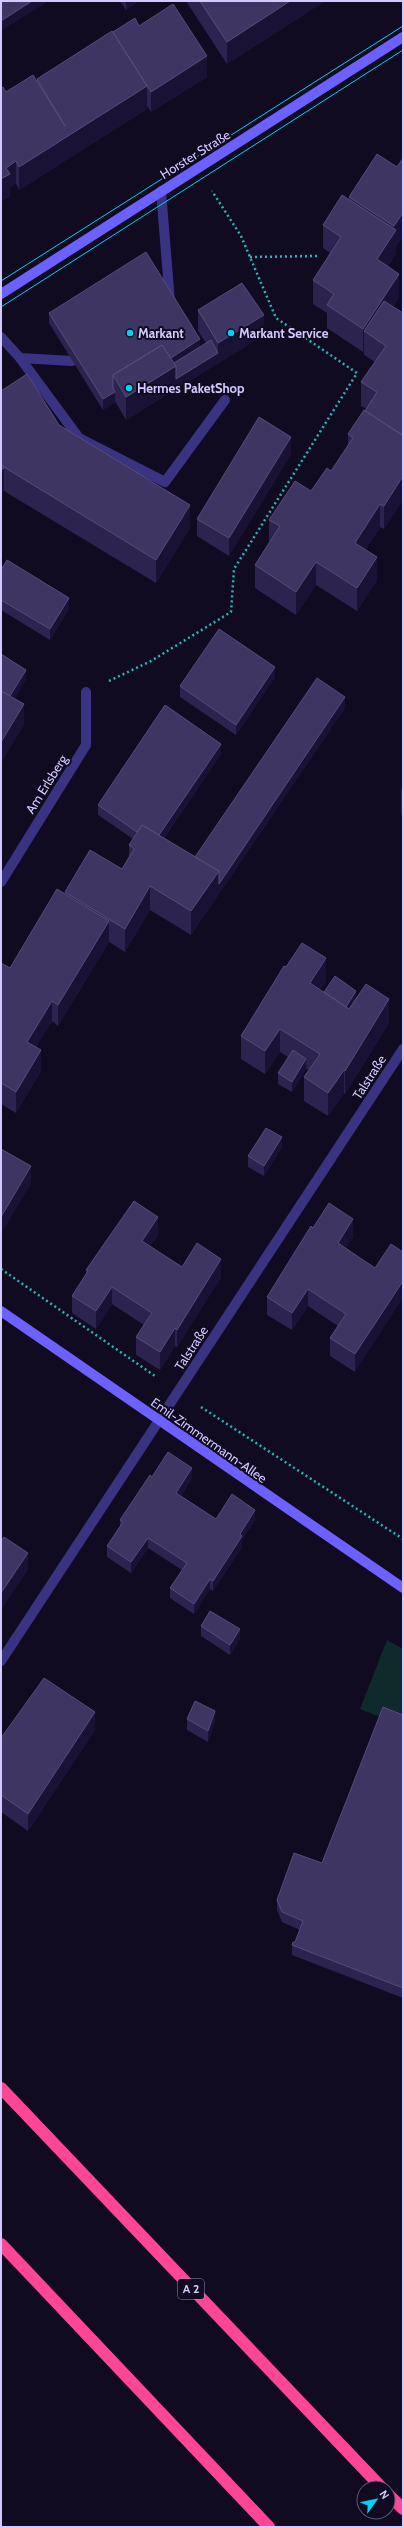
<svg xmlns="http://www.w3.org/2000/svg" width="404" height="2528" font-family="Cabin,sans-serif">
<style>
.green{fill:#0e2a2a}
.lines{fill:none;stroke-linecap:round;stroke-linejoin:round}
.path{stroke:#25b8b5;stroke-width:2.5;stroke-dasharray:2 3;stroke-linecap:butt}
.lane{stroke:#393382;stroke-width:10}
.street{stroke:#393382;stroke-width:10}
.secondary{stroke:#6c61ff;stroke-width:10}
.highway{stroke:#ff4596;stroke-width:12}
.tram{stroke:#00d2f5;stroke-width:1}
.wall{fill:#2d234f}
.shaded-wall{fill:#1a1234}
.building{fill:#3f3562;stroke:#564c7b}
.poi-dot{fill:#00d2f5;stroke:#100b20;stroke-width:1.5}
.labels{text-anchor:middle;stroke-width:4;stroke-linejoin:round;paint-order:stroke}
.shield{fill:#100b20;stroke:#9891bc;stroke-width:1}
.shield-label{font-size:12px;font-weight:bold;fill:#d3caff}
.street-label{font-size:13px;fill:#d3caff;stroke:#100b20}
.poi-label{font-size:13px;font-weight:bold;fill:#d3caff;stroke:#100b20;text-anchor:start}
</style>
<rect width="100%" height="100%" fill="#100b20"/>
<path class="green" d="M387,1640L403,1649V1726L360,1709Z"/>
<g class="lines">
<path class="path" d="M250,257L318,256
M109,681L151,661L231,612L234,569L357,373L276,318L241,236L212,191
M1,1269L155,1376
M201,1407L403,1539"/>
<path class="lane" d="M161,191L170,302
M1,337L20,358L79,438L165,482L225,400
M20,358L72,361"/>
<path class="street" d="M1,882L86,745V692
M1,1661L403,1049"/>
<path class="secondary" d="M1,294L403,37
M1,1311L403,1588"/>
<path class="highway" d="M1,2088L382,2488
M1,2244L269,2527
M388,2494L403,2509"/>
<path class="tram" d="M1,281L403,26
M1,307L403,50"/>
</g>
<path class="wall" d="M120,1H139L126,10Z
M186,1H325L227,64Z
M139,26L207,77L151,112L147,106V109L19,190L16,183L10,188V196L1,201V88L6,92L37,81V79L113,33Z
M403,158V238L402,237L396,246V253L388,266L399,297L393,307L403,313V499L384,529L380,527L366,549L377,580L357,611L316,585L296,615L255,588V565L269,543V520L311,491L331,471L348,445V434L367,409L361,406V382L375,362L364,355V351L363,352L327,328V313L313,304V280L330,253L323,248V225L349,200V197L397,167Z
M198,310L264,335L176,389L126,420L115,401V402L103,410L49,323V313L200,347L206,343L198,331Z
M1,391L59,425L190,528L156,583L4,491L1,492Z
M291,454L229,556L197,536V519Z
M1,570L69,609L50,640L1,610Z
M275,677L236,735L180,697V686Z
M345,708L191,935L150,910L125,952L109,942L58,1026L52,1021L36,1047L41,1071L16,1113L1,1104V963L10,968L65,894V892L122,869L129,857V845L133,839L98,815V805L221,754L164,838L195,857Z
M403,787V815L401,814V790Z
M326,981L320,990L324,992L356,998L389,1023L345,1094L344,1093L328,1116L304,1101V1077L309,1070L306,1069L292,1092L278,1084V1073L288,1057L280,1052L265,1074L241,1059V1036Z
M282,1147L264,1176L248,1167V1156Z
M313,1228L353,1237L345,1249L375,1268L355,1372L330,1356V1338L338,1326L308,1306L292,1330L267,1315V1297Z
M158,1235L150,1246L182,1267L221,1277L177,1347L175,1346L160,1370L136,1355V1337L144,1325L112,1304L96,1329L72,1313V1296L86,1274V1270Z
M152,1477L192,1478L181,1496L216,1519L255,1520L242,1540V1547L213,1591L210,1589L194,1614L170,1598V1588L182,1570L148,1548L131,1573L107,1557V1546L120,1526V1520Z
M201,1626L240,1639L230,1655L201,1636Z
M403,1715V1998L292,1955V1945L295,1942L300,1930L282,1922L277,1910V1900L322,1863Z
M187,1719L215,1721L208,1742L187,1730Z
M95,1730L28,1831L1,1812V1738Z"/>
<path class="shaded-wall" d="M32,1H49L1,31V21Z
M126,1H139L126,10Z
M290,1H325L227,64V42Z
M207,56V77L151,112V92Z
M147,86V109L19,190V167Z
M16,161V183L10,188V196L1,201V179L6,168Z
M402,214V237L396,246V253L377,283V259L394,233V226Z
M399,274V297L373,337L364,331V351L363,352V329Z
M264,315V335L176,389L126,420V397L176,366L218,353V343Z
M200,339V350L170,369L165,362Z
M115,392V402L103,410V399Z
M291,437V454L229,556V538Z
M4,468V491L1,492V470Z
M403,476V499L384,529V506Z
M380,504V527L355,566V543Z
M190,505V528L156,583V560Z
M377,557V580L357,611V588Z
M316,562V585L296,615V592Z
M69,598V609L50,640V629Z
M275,667V677L236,735V725Z
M26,670V680L8,711V700Z
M345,697V708L191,935V911L219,871Z
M24,704V725L2,762V767L1,768V742Z
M221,744V754L153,853V843Z
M150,886V910L125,952V929Z
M109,921V942L58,1026V1005Z
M326,958V981L310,1006V983Z
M356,991V1001L343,1021L336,1013Z
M389,999V1023L345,1094V1071Z
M52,1001V1021L27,1062V1042Z
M280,1029V1052L265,1074V1051Z
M41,1050V1071L16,1113V1092Z
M306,1059V1069L292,1092V1082Z
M344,1070V1093L328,1116V1093Z
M282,1137V1147L264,1176V1166Z
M31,1166V1184L1,1234V1217Z
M158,1217V1235L142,1258V1241Z
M353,1219V1237L338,1261V1243Z
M221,1259V1277L177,1347V1330Z
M403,1281V1298L355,1372V1354Z
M112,1287V1304L96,1329V1311Z
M308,1289V1306L292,1330V1313Z
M175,1328V1346L160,1370V1352Z
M192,1468V1478L176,1503V1493Z
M255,1510V1520L242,1540V1547L213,1591V1581L240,1534Z
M148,1538V1548L131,1573V1562Z
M28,1553V1570L1,1610V1593Z
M210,1579V1589L194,1614V1604Z
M240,1629V1639L230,1655V1645Z
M215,1711V1721L208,1742V1731Z
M95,1712V1730L28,1831V1814Z"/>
<path class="building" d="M1,1H32L1,21Z
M200,1H290L227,42Z
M173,4L207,56L151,92L113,32L135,18L139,26Z
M112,31L147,86L19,167L16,161L6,168L10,174L1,179V88L3,87L6,92L33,75L65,126L37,79Z
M377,154L397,167L403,158V214H402L394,226L349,197Z
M342,195L396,230L377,259L399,274L363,329L327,305L334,294L313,280L341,237L323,225Z
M146,252L200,339L171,358L162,345L113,375V388L115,392L103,399L49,313Z
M242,283L264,315L218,343L198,310Z
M384,301L403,313V435L365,411L377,392L361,382L386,346L364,331Z
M211,340L218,353L176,379V366L174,363Z
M162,345L176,366L126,397L113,375Z
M27,374L59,425L190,505L156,560L4,467L1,463V391Z
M364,410L403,436V476L384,506L380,504L355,543L377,557L357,588L316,562L296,592L255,565L280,526L269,520L295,481L311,491L327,468L331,471L353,438L348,434Z
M259,417L291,437L229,538L197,519Z
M1,464L4,468L1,470Z
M7,560L69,598L50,629L1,600V570Z
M219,629L275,667L236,725L180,686Z
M1,654L26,670L10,696L1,691Z
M317,678L345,697L219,884V871L195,857Z
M1,691L24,704L1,742Z
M165,705L221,744L159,835L142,825L137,832L98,805Z
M142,825L219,871L191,911L150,886L125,929L65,892L90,850L122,869L134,849L129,845Z
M57,889L109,921L58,1005L52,1001L27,1042L41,1050L16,1092L1,1083V963L10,968Z
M302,943L326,958L310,983L349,1009L366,984L389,999L345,1071L344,1070L328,1093L304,1077L320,1054L280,1029L265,1051L241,1036L284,966L286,967Z
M335,976L356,991L346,1007L324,992Z
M293,1050L306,1059L292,1082L278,1073Z
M266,1128L282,1137L264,1166L248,1156Z
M1,1149L31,1166L1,1217Z
M134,1201L158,1217L142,1241L182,1267L197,1243L221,1259L177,1330L175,1328L160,1352L136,1337L152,1313L112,1287L96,1311L72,1296L88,1271L86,1270Z
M329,1203L353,1219L338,1243L375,1268L391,1244L403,1252V1281L355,1354L330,1338L346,1314L308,1289L292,1313L267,1297L311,1226L313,1228Z
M168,1452L192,1468L176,1493L216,1519L232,1494L255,1510L240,1534L242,1536L213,1581L210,1579L194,1604L170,1588L187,1563L148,1538L131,1562L107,1546L123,1522L120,1520L150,1475L152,1477Z
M4,1537L28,1553L1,1593V1541Z
M210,1611L240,1629L230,1645L201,1626Z
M44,1678L95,1712L28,1814L1,1795V1744L2,1742H1V1738Z
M195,1701L215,1711L208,1731L187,1719Z
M383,1707L403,1715V1988L292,1945L293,1942H295L303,1921L282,1912L277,1900L294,1853L322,1863Z"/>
<g class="poi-dot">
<circle cx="130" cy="333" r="4"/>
<circle cx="231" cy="333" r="4"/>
<circle cx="129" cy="388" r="4"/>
</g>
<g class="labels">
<rect class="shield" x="178" y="2279" width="26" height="20" rx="3"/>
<g class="shield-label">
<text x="191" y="2293">A 2</text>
</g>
<g class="street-label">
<text transform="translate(195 154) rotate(-32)" y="5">Horster Straße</text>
<text transform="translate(46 784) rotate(-58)" y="5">Am Erlsberg</text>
<text transform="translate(369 1077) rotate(-57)" y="5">Talstraße</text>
<text transform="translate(191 1348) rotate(-57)" y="5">Talstraße</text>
<text transform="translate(209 1440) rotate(35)" y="5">Emil-Zimmermann-Allee</text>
</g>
<g class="poi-label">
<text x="138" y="338">Markant</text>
<text x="239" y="338">Markant Service</text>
<text x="137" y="393">Hermes PaketShop</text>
</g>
</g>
<rect width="404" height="2528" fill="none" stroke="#d3caff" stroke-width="4"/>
<g transform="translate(376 2500) rotate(57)"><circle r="19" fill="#100b20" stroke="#5e5779"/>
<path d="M0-3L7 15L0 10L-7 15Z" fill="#00d2f5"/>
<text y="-6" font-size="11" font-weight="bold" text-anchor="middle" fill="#d3caff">N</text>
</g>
</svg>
